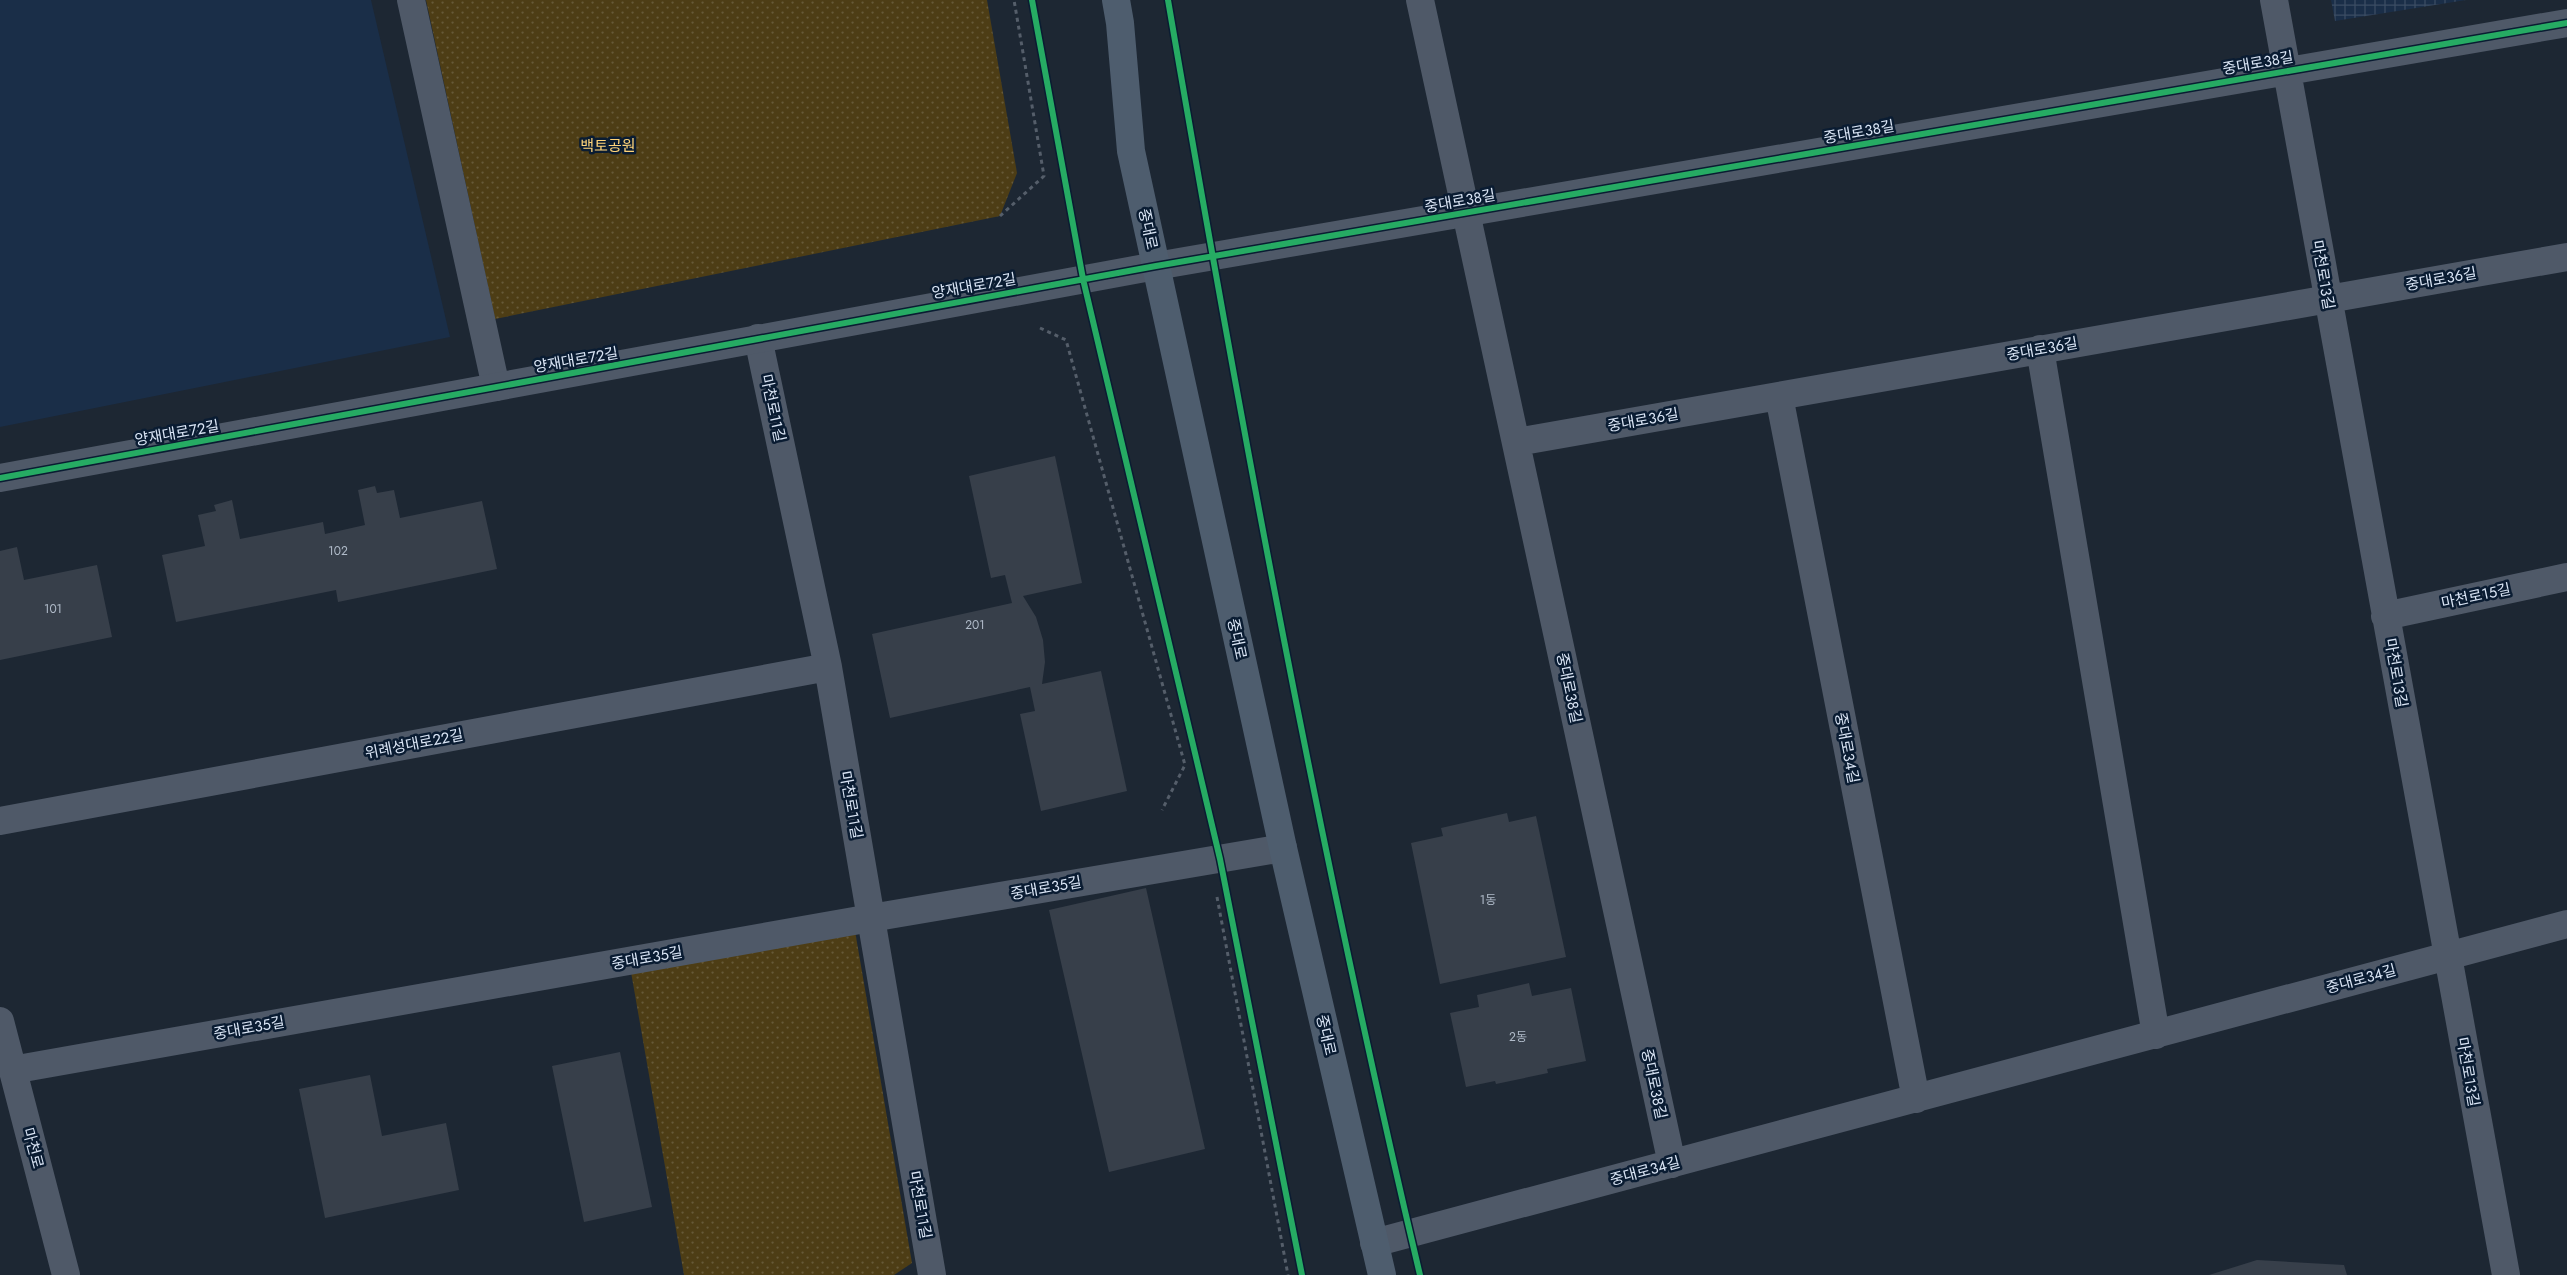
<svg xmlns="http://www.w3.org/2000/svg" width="2567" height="1275" font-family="Jost,'Noto Sans KR',sans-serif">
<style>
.built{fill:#1a2e48}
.industrial{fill:url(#industrial-grid)}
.park{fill:url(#park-dots)}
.building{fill:#373f4a}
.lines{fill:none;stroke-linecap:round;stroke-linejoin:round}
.path{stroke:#555e6a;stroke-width:3;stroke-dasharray:4 4;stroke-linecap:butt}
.minor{stroke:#4f5968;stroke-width:28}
.tertiary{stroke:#4f5968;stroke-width:28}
.secondary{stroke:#4e5d6e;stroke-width:28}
.cycleway-casing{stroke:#0a1c32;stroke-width:9}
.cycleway{stroke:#26ab63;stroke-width:6}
.labels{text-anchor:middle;stroke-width:5;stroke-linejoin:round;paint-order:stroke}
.number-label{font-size:12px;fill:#b1bcca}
.street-label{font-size:15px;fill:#dae5f5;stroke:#0a1c32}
.park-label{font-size:15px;fill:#fed379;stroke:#0a1c32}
</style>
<defs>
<pattern id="industrial-grid" width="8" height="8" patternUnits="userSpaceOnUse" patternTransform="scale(1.25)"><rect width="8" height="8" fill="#1a2e48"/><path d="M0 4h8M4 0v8" fill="none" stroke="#3b4c63"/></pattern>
<pattern id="park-dots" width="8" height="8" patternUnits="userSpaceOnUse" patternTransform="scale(1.25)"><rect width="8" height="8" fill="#4d3d15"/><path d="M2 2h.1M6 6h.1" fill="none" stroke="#665938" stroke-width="1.8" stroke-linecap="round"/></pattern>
</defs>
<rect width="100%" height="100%" fill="#1d2733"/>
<path class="built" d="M0,0H371L450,337L0,427Z"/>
<path class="industrial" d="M2331,0H2466L2335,21Z"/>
<path class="park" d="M426,0H987L1017,173L1000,216L495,319Z
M855,931L912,1263L894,1275H684L631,972Z"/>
<path class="building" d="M1055,456L1082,583L1023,596L1036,617L1043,640L1045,662L1042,684L1101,671L1127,791L1041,811L1020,714L1035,711L1030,687L890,718L872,634L1012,603L1005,575L991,578L969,476Z
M375,486L377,493L394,490L400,518L482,501L497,569L338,602L336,590L176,622L162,555L205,546L198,515L216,511L214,505L232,500L240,539L323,522L325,534L365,525L358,490Z
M17,547L24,580L97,565L112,637L0,660V551Z
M1507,813L1509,822L1536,816L1566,957L1440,984L1411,843L1443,836L1441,828Z
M1146,888L1205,1149L1109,1172L1049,910Z
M1529,983L1532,996L1571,988L1586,1061L1547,1069L1548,1073L1496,1084L1495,1081L1466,1087L1450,1013L1479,1007L1477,995Z
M620,1052L652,1207L584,1222L552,1066Z
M370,1075L382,1136L446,1123L459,1190L325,1218L299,1089Z
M2257,1260L2344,1265L2347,1275H2209Z"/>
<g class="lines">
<path class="path" d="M1000,216L1044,176L1014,0
M1040,328L1066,340L1185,765L1162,810
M1217,897L1288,1275"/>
<path class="minor" d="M411,0L496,387
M1420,0L1672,1164
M2274,0L2506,1275
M1156,266L2567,23
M758,338L828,667L932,1275
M2040,349L2156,1035
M1779,396L1916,1099
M1517,442L2567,257
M2385,616L2567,577
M0,821L828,667
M0,1021L66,1275
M12,1070L871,918L1283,848
M1374,1243L2567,924"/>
<path class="tertiary" d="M0,478L1156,266"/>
<path class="secondary" d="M1116,0L1120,23L1131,151L1283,848L1382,1275"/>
<g class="cycleway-casing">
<path id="cycleway" d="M1032,0L1083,279L1220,859L1302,1275
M1168,0C1241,427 1320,853 1420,1275
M0,478L1156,266L2567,23"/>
</g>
<use href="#cycleway" class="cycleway"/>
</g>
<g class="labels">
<g class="number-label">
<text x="338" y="555">102</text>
<text x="53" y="613">101</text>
<text x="975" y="629">201</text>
<text x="1488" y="904">1동</text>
<text x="1518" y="1041">2동</text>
</g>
<g class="street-label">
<text transform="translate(2258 63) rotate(-10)" y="5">중대로38길</text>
<text transform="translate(1859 132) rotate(-10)" y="5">중대로38길</text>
<text transform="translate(1460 201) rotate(-10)" y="5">중대로38길</text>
<text transform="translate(1148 229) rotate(78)" y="5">중대로</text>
<text transform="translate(2323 275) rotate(80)" y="5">마천로13길</text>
<text transform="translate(2441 279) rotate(-10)" y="5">중대로36길</text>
<text transform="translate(974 286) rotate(-10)" y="5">양재대로72길</text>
<text transform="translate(2042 349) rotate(-10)" y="5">중대로36길</text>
<text transform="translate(576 360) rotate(-10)" y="5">양재대로72길</text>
<text transform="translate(773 408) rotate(78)" y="5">마천로11길</text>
<text transform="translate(1643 420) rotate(-10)" y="5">중대로36길</text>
<text transform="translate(177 433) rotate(-10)" y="5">양재대로72길</text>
<text transform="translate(2476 596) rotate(-12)" y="5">마천로15길</text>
<text transform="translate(1237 639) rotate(78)" y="5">중대로</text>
<text transform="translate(2396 673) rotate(80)" y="5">마천로13길</text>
<text transform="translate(1569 688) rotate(78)" y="5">중대로38길</text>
<text transform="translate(414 744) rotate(-11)" y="5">위례성대로22길</text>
<text transform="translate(1847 748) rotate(79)" y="5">중대로34길</text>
<text transform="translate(851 805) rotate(80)" y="5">마천로11길</text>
<text transform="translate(1046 888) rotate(-10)" y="5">중대로35길</text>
<text transform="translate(647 958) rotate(-10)" y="5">중대로35길</text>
<text transform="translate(2361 979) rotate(-15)" y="5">중대로34길</text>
<text transform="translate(249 1028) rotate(-10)" y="5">중대로35길</text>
<text transform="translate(1326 1035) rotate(77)" y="5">중대로</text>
<text transform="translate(2468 1072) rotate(80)" y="5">마천로13길</text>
<text transform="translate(1654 1084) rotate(78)" y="5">중대로38길</text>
<text transform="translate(33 1148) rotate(75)" y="5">마천로</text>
<text transform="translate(1645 1171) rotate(-15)" y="5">중대로34길</text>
<text transform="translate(920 1205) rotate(80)" y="5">마천로11길</text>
</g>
<g class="park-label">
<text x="608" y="151">백토공원</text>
</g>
</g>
</svg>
